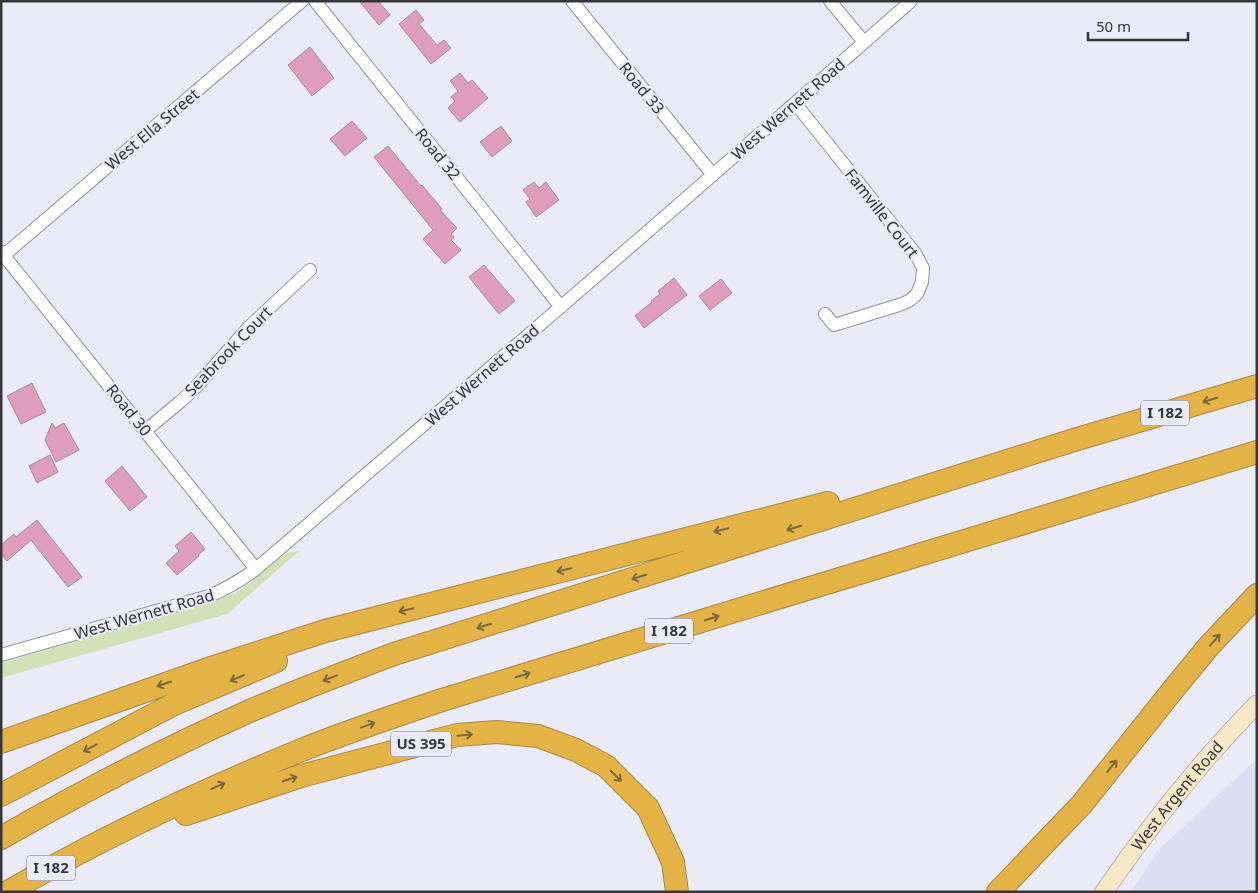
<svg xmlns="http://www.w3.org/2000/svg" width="1258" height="893" font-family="'Noto Sans',sans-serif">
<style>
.built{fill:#dddef1}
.green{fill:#d1e0b6}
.building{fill:#de9dbb;stroke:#9c9196}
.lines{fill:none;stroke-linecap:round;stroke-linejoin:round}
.minor-casing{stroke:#91929c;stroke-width:14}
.secondary-casing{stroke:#91929c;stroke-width:19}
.motorway-casing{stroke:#a78742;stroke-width:24}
.minor{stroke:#fff;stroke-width:12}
.secondary{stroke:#f7e8c8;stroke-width:18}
.motorway{stroke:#e4b346;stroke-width:22}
.oneway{stroke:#7b683f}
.labels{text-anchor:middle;stroke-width:4.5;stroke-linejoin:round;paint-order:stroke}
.shield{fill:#eaebf6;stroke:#6b6c72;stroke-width:1}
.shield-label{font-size:15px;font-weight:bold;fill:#35363a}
.street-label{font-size:16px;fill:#35363a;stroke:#eaebf6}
</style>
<rect width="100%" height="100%" fill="#eaebf6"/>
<path class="built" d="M1257,759V892H1131L1156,852Z"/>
<path class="green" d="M299,551L227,614L1,678V663L216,601L241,590L286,553Z"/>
<path class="building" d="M359,1H378L390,15L379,25Z
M416,10L424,20L419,24L437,45L444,40L451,48L431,64L399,24Z
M310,47L334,78L312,96L288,65Z
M460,73L468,83L472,80L488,98L460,122L448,108L455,101L451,97L458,91L450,81Z
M352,121L367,138L345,156L330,139Z
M501,126L512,141L492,157L480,142Z
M388,146L421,186L422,185L442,209L440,210L457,228L451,234L454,237L451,240L461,250L445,264L423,239L433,230L374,157Z
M534,182L539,188L546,182L559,200L536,217L526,202L530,199L523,190Z
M484,265L515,301L499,314L469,277Z
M674,278L687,295L644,328L635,316L652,302L651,301L660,294L658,291Z
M721,279L732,293L710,310L699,296Z
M32,383L46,412L21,424L7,396Z
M52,423L55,428L64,423L79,450L56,462L45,440Z
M50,455L58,472L37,483L29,466Z
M122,466L147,497L130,511L105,481Z
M37,520L82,577L68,587L31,540L7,561L1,554V545L14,534L16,537Z
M191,532L205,549L198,555L199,556L177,575L166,563L179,551L175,546Z"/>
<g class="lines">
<g class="minor-casing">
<path id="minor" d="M315,1L561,307
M572,1L713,175
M830,1L864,42
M795,103L915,253L923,268L922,282L917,294L909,301L899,305L834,325L825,314
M1,252L256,569
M1,255L10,250L302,1
M145,431L180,402L196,387L249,327L310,270
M1,655L209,596C226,589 241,580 256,569C475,381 694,193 911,1"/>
</g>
<g class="secondary-casing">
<g id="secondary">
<path id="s1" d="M1104,892C1150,825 1200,762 1257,704"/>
</g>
</g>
<g class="motorway-casing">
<path id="motorway" d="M1,742L205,670L325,631L828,503
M1,795L174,704L276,661
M186,814L301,776L457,735L497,732L538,736L576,750L606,766L648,808L673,862L677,892
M1,838C83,791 166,748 252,710C299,690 346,672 394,654L1074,440L1257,386
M8,892C101,838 199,792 299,751C346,732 394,716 442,700L1257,452
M998,892L1082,804L1176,686L1209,646L1257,595"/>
</g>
<use href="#minor" class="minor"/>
<use href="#secondary" class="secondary"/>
<use href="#motorway" class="motorway"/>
</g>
<defs><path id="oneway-shaft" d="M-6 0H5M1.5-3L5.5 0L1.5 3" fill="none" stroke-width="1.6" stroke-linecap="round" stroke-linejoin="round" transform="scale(1.25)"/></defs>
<g class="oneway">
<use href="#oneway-shaft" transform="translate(1210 400) rotate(163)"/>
<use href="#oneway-shaft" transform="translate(794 528) rotate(163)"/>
<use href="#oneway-shaft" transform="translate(721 530) rotate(166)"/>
<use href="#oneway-shaft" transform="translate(564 570) rotate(166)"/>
<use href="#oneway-shaft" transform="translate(639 577) rotate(163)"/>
<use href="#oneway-shaft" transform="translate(406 610) rotate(166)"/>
<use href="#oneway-shaft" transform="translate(712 618) rotate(-17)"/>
<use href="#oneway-shaft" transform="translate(484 626) rotate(163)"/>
<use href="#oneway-shaft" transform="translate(1215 640) rotate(-48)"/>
<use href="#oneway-shaft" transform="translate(523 675) rotate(-17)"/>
<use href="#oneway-shaft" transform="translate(237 678) rotate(157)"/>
<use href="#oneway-shaft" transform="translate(330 678) rotate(159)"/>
<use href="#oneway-shaft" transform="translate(164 684) rotate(161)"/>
<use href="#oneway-shaft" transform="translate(368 725) rotate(-20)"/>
<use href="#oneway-shaft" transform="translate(465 735) rotate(-5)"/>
<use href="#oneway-shaft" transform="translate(90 748) rotate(152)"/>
<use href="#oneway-shaft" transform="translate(1112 766) rotate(-51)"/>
<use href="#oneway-shaft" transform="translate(616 776) rotate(45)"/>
<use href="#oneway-shaft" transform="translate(290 779) rotate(-18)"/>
<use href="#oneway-shaft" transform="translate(218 786) rotate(-24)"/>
</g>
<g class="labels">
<g class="shield">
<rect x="1141" y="400.5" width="48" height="25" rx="4"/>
<rect x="645" y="618.5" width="48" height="25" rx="4"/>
<rect x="391" y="731.5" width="60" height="25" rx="4"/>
<rect x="27" y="855.5" width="48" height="25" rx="4"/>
</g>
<g class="shield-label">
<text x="1165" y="418">I 182</text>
<text x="669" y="636">I 182</text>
<text x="421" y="749">US 395</text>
<text x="51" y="873">I 182</text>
</g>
<g class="street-label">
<text transform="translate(642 88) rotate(51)" y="6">Road 33</text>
<text transform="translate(788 109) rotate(-41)" y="6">West Wernett Road</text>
<text transform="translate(152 129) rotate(-40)" y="6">West Ella Street</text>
<text transform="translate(438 154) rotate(51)" y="6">Road 32</text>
<text transform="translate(882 213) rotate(52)" y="6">Famville Court</text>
<text transform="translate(228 351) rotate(-46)" y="6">Seabrook Court</text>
<text transform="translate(482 375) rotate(-41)" y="6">West Wernett Road</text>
<text transform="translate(129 410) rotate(51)" y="6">Road 30</text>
<text transform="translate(144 614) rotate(-16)" y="6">West Wernett Road</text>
<text dy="6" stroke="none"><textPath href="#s1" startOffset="121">West Argent Road</textPath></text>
</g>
</g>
<rect width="1258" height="893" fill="none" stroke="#35363a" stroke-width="5"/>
<path d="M1088 32v8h100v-8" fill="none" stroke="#35363a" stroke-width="2.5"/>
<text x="1096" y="32" font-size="15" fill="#35363a" stroke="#eaebf6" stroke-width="4" paint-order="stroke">50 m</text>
</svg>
